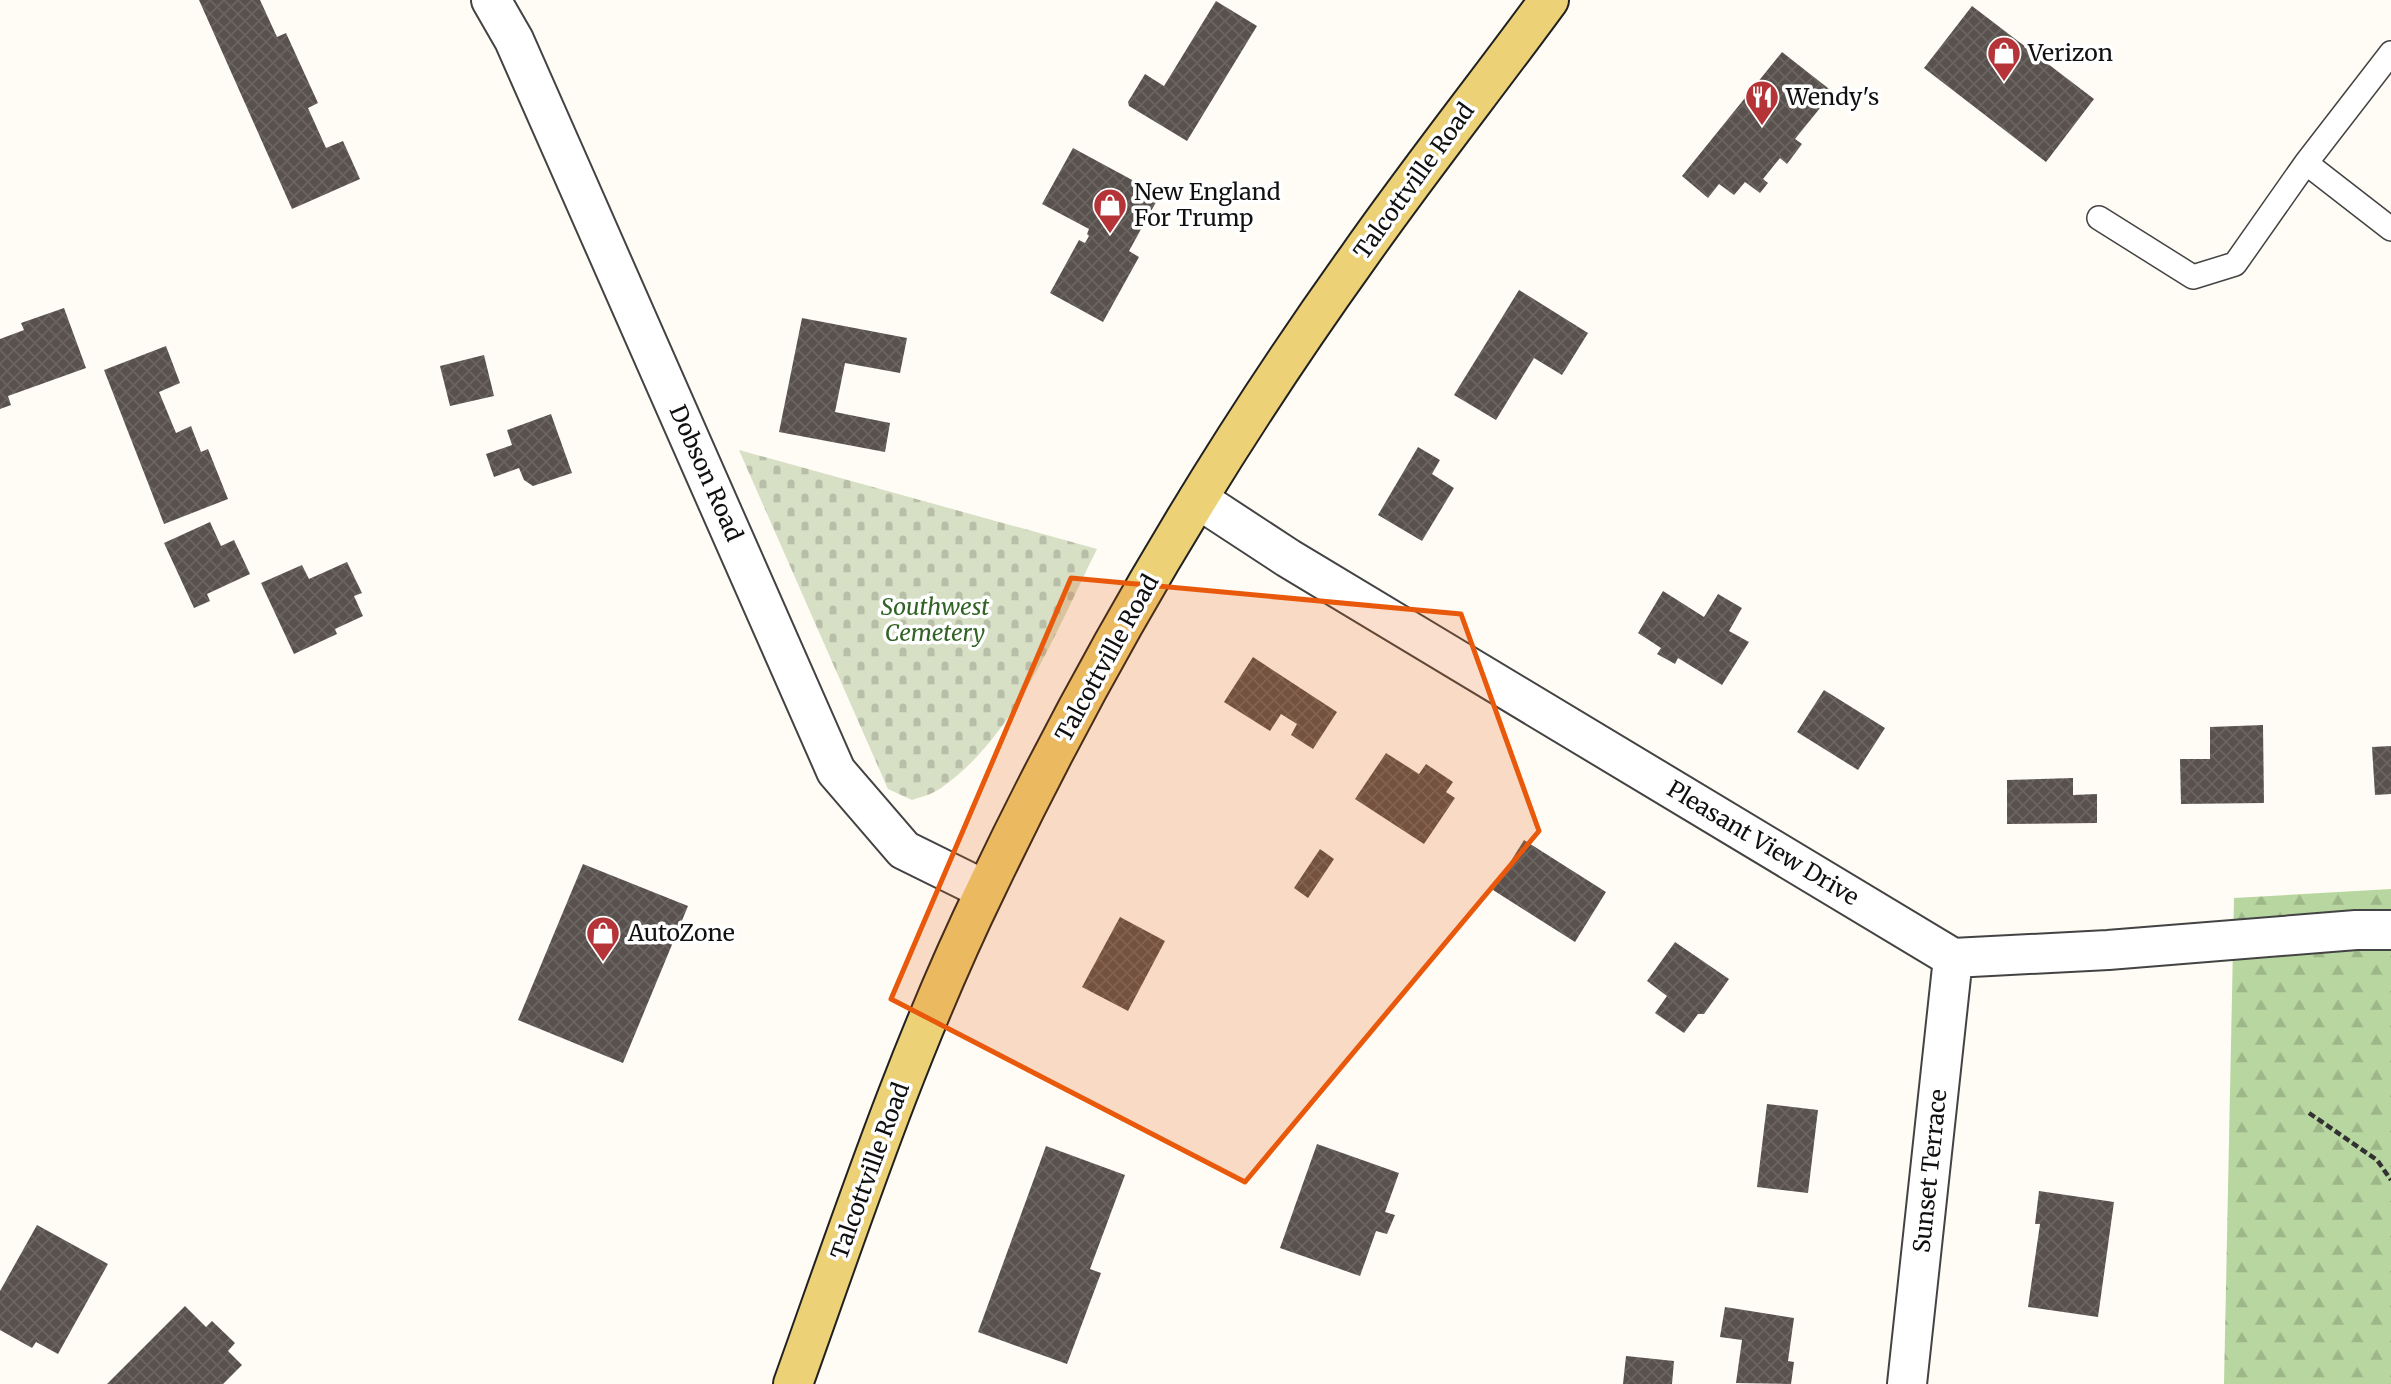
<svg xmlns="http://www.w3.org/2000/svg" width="2391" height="1384" font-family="Merriweather,serif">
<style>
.forest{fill:url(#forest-firs)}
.cemetery{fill:url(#cemetery-stones)}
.building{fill:url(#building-cross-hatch)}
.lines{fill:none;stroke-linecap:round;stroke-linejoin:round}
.service-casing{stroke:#434343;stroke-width:26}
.minor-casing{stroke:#434343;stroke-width:42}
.tertiary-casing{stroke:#434343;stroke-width:42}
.primary-casing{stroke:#212121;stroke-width:42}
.path{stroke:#323232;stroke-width:4.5;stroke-dasharray:7 3.5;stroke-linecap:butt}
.service{stroke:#fff;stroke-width:23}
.minor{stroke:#fff;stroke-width:38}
.tertiary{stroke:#fff;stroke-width:38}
.primary{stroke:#ecd176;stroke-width:38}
.marked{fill:#e8590c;fill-opacity:0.2;stroke:#e8590c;stroke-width:5;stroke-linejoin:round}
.labels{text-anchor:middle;stroke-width:7;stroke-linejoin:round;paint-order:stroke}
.poi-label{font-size:23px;fill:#101010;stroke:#fff;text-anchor:start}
.street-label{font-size:23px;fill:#101010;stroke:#fff}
.park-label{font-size:23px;font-style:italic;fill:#316325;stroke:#fff}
</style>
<defs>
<pattern id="forest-firs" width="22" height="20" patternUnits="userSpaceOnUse" patternTransform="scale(1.75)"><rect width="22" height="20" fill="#b8d6a0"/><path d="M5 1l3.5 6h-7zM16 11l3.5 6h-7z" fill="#9db789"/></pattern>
<pattern id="cemetery-stones" width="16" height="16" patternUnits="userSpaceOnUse" patternTransform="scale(1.75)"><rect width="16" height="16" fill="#d7dfc5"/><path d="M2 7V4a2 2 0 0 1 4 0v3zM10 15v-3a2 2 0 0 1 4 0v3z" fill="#b8bea8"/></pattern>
<pattern id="building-cross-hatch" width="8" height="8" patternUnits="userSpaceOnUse" patternTransform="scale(1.75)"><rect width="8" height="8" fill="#58514d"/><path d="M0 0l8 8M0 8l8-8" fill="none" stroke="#6b6562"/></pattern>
</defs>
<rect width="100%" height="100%" fill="#fefcf4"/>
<path class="forest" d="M2391,889V1384H2224L2234,898Z"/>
<path class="cemetery" d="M739,450L1097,549C1057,629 1016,736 941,788C933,794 921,797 912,800L888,789Z"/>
<path class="building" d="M199,0H260L277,37L286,33L318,103L308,108L326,148L343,141L360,179L292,209Z
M1216,1L1257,26L1187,141L1129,106L1128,102L1145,74L1164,86Z
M1972,6L2094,99L2046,162L1924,68Z
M1782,52L1833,92L1795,139L1802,144L1787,164L1780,158L1763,179L1768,183L1760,193L1745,182L1734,195L1719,184L1708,198L1682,176Z
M1073,148L1160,195L1129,251L1139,257L1103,322L1050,293L1079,240L1085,243L1089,236L1087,234L1089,229L1042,204Z
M1519,290L1588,333L1562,375L1534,358L1496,420L1454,395Z
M64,308L86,368L8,396L11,405L0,409V339L24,330L21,323Z
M802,318L907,338L900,373L845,363L835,412L890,423L885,452L779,432Z
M166,346L180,383L159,392L176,433L191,426L201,452L208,449L228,499L164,524L104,370Z
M484,355L494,396L450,406L440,366Z
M551,414L572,473L533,486L524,480L519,468L494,477L486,454L512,445L507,430Z
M1418,447L1440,460L1432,474L1454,488L1422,541L1378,515Z
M210,522L221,546L234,540L250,574L207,594L210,601L194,608L164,543Z
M347,562L362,593L354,596L363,616L335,629L337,634L294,654L261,583L302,565L309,579Z
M1663,591L1704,617L1718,594L1742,608L1729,631L1749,642L1722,685L1678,658L1675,664L1657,654L1661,648L1638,633Z
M1253,657L1337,712L1313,749L1291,735L1297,724L1281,714L1270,731L1224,702Z
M1824,690L1885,728L1858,770L1797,732Z
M2263,725L2264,803L2181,804L2180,759H2210V727Z
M2391,746V794L2375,795L2372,747Z
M1386,753L1419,774L1426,764L1453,782L1446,792L1455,798L1424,844L1355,799Z
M2073,778V795L2097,794V823L2007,824V780Z
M1524,840L1606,892L1575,942L1493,890Z
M1320,849L1334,859L1308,898L1294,888Z
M583,864L688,906L623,1063L518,1020Z
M1120,917L1165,941L1128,1011L1082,987Z
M1675,942L1729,979L1704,1014H1698L1684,1033L1655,1013L1667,996L1647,981Z
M1767,1104L1818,1110L1808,1193L1757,1187Z
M1317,1144L1399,1173L1385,1212L1395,1215L1387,1234L1376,1231L1360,1276L1280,1248Z
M1046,1146L1125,1175L1090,1269L1101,1273L1067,1364L978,1332Z
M2039,1191L2114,1202L2098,1317L2028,1307L2040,1224H2035Z
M37,1225L108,1264L58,1354L36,1342L32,1348L0,1330V1291Z
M185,1306L206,1327L212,1321L235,1343L228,1351L242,1365L223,1384H107Z
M1725,1307L1794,1318L1788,1361L1794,1362L1791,1384L1736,1383L1742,1340L1720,1337Z
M1626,1356L1674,1361L1672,1384H1623Z"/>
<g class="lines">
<g class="service-casing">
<path id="service" d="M2306,163L2391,229
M2099,218L2193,277L2235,264L2306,163L2391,53"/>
</g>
<g class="minor-casing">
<path id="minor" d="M1198,499L1288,558L1953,958L2108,950L2356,930H2391
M1907,1384L1953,958"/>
</g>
<g class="tertiary-casing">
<path id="tertiary" d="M491,0L514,40L578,185L836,771L904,850L985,890"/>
</g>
<g class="primary-casing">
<path id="primary" d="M793,1384C853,1216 909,1047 987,887C1092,667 1217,454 1359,256C1420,169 1486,86 1549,0"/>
</g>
<path class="path" d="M2309,1113L2377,1160L2391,1180"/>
<use href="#service" class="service"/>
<use href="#minor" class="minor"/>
<use href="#tertiary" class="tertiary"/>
<use href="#primary" class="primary"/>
</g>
<path class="marked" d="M1071,578L1461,614L1539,831L1245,1182L891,999Z"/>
<defs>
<g id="shop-pin" transform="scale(1.75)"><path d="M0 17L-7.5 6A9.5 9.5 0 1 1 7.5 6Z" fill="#b43438" stroke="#fff"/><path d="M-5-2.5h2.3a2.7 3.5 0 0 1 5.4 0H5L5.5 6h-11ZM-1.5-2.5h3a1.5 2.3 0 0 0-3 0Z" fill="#fff"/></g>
<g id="restaurant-pin" transform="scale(1.75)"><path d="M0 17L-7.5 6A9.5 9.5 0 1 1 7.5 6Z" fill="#b43438" stroke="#fff"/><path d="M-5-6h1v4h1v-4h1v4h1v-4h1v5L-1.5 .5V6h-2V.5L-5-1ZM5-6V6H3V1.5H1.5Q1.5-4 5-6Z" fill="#fff"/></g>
</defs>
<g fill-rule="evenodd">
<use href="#shop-pin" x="2004" y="53"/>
<use href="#restaurant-pin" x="1762" y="97"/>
<use href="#shop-pin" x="1110" y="205"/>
<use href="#shop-pin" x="603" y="933"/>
</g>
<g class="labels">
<g class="poi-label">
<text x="2028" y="61">Verizon</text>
<text x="1786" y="105">Wendy's</text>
<text x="1134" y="200">New England<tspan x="1134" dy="26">For Trump</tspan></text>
<text x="628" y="941">AutoZone</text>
</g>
<g class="street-label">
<text transform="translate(1414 181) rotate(-54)" y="8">Talcottville Road</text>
<text transform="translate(706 473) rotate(66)" y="8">Dobson Road</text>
<text transform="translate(1107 658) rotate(-61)" y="8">Talcottville Road</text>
<text transform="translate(1763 843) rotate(31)" y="8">Pleasant View Drive</text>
<text transform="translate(870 1171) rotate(-70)" y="8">Talcottville Road</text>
<text transform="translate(1930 1171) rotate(-84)" y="8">Sunset Terrace</text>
</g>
<g class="park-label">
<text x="935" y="615">Southwest<tspan x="935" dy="26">Cemetery</tspan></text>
</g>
</g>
</svg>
